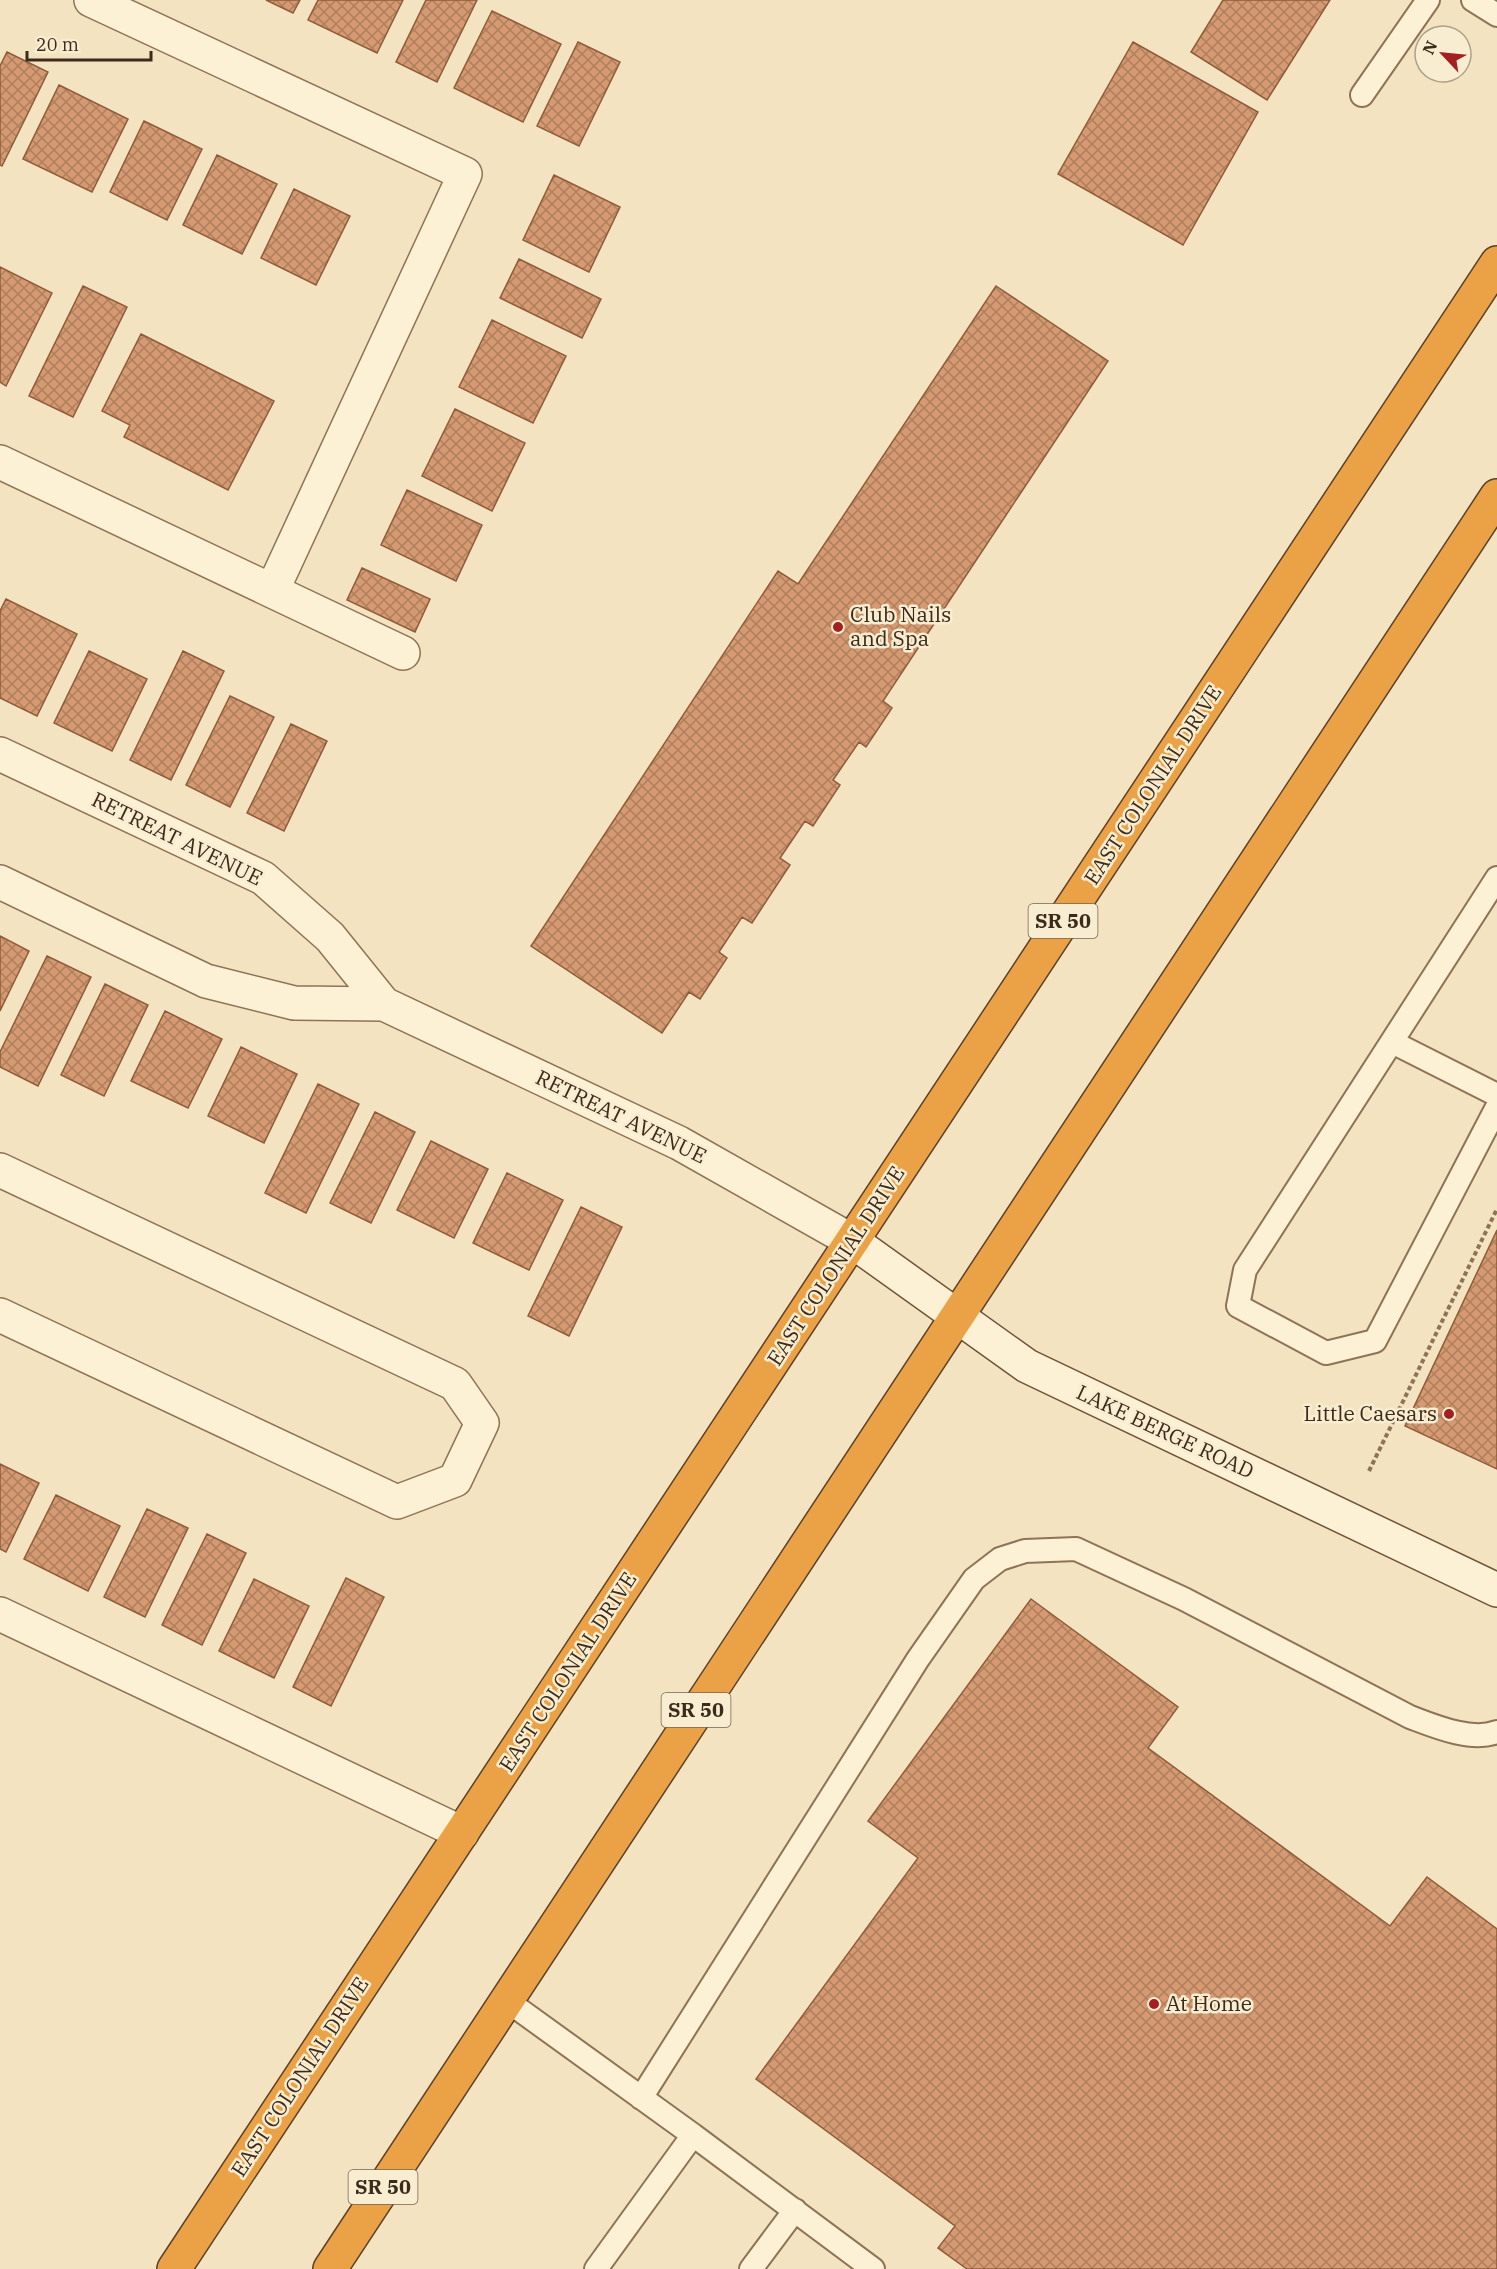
<svg xmlns="http://www.w3.org/2000/svg" width="1497" height="2269" font-family="'IBM Plex Serif',serif">
<style>
.building{fill:url(#building-cross-hatch);stroke:#905b39;stroke-width:1.5}
.lines{fill:none;stroke-linecap:round;stroke-linejoin:round}
.lane-casing{stroke:#8e7356;stroke-width:26}
.street-casing{stroke:#8e7356;stroke-width:36}
.secondary-casing{stroke:#705439;stroke-width:36}
.highway-casing{stroke:#5b412b;stroke-width:36}
.path{stroke:#8e7356;stroke-width:4;stroke-dasharray:4.5 3;stroke-linecap:butt}
.lane{stroke:#fcf0d5;stroke-width:22}
.street{stroke:#fcf0d5;stroke-width:33}
.secondary{stroke:#fcf0d5;stroke-width:33}
.highway{stroke:#eba247;stroke-width:33}
.poi-dot{fill:#a41f21;stroke:#f9edd1;stroke-width:2}
.labels{text-anchor:middle;stroke-width:5;stroke-linejoin:round;paint-order:stroke}
.shield{fill:#f9edd1;stroke:#756552;stroke-width:1.5}
.shield-label{font-size:20px;font-weight:bold;fill:#3c2b1c}
.poi-label{font-size:21px;fill:#3c2b1c;stroke:#f9edd1;text-anchor:start}
.street-label{font-size:21px;fill:#3c2b1c;stroke:#f9edd1}
</style>
<defs>
<pattern id="building-cross-hatch" width="8" height="8" patternUnits="userSpaceOnUse" patternTransform="scale(1.5)"><rect width="8" height="8" fill="#d59a72"/><path d="M0 0l8 8M0 8l8-8" fill="none" stroke="#ae7e5d"/></pattern>
</defs>
<rect width="100%" height="100%" fill="#f3e3c0"/>
<path class="building" d="M266,0H300L293,13Z
M318,0H403L377,53L308,20Z
M426,0H477L437,82L396,62Z
M1223,0H1330L1267,100L1191,52Z
M492,11L561,44L523,122L454,88Z
M578,42L620,62L579,146L537,126Z
M1133,42L1258,112L1183,245L1058,174Z
M7,52L48,72L2,166L0,165V66Z
M59,85L128,119L92,192L23,159Z
M144,121L202,149L167,220L110,192Z
M217,155L277,184L242,254L183,225Z
M554,175L620,207L589,272L523,240Z
M294,189L350,216L316,285L261,258Z
M519,259L601,299L582,338L500,298Z
M0,267L52,293L6,386L0,382Z
M83,286L127,307L73,417L29,396Z
M996,286L1108,361L883,701L892,708L866,747L859,742L833,780L840,785L813,826L805,821L780,858L790,865L752,923L742,917L719,952L727,958L700,999L689,992L662,1033L531,946L778,571L798,584Z
M492,320L566,356L533,423L459,387Z
M141,334L274,401L228,490L124,437L130,425L102,411Z
M455,409L525,443L492,511L422,476Z
M407,490L482,525L456,581L381,545Z
M362,568L430,599L415,632L347,600Z
M6,599L77,634L37,716L0,698V611Z
M89,651L147,679L112,751L54,723Z
M183,651L224,671L171,780L130,760Z
M230,696L274,717L230,807L186,785Z
M291,724L327,741L284,831L247,813Z
M0,936L29,951L0,1011Z
M47,956L91,977L38,1086L0,1067V1052Z
M105,984L148,1005L104,1096L61,1075Z
M165,1011L222,1039L188,1108L131,1081Z
M241,1047L297,1074L264,1143L208,1116Z
M318,1084L359,1104L306,1213L265,1193Z
M375,1112L415,1132L371,1223L330,1203Z
M431,1141L488,1169L454,1238L397,1210Z
M507,1173L563,1200L529,1270L473,1243Z
M581,1207L622,1227L569,1336L528,1316Z
M1497,1230V1469L1405,1426Z
M0,1464L39,1483L6,1552L0,1549Z
M56,1495L120,1526L88,1591L24,1559Z
M147,1509L188,1528L145,1617L104,1597Z
M207,1534L246,1553L202,1645L162,1625Z
M346,1578L384,1597L331,1706L293,1687Z
M254,1579L309,1606L274,1678L219,1651Z
M1031,1599L1178,1707L1148,1748L1390,1926L1427,1877L1497,1929V2269H967L938,2248L955,2226L756,2079L918,1858L868,1821Z"/>
<g class="lines">
<g class="lane-casing">
<path id="lane" d="M1473,0L1497,15
M1362,95L1428,0
M1497,878L1245,1270L1238,1306L1326,1353L1375,1341L1497,1107
M1392,1042L1497,1095
M506,2000L693,2135L596,2269
M641,2098L918,1659L974,1579L1000,1559L1025,1551L1076,1549L1184,1599L1410,1717C1434,1726 1471,1742 1497,1732
M693,2135L873,2269
M751,2269L795,2210"/>
</g>
<g class="street-casing">
<path id="street" d="M91,0L465,174L272,591
M0,462L403,653
M0,754L263,878L330,937L384,1004
M0,882L206,981L294,1003L384,1004L679,1143L852,1241
M0,1170L455,1384L482,1423L455,1480L397,1502L0,1315
M0,1614L462,1833"/>
</g>
<g class="secondary-casing">
<path id="secondary" d="M852,1241L1027,1366L1497,1590"/>
</g>
<g class="highway-casing">
<path id="highway" d="M174,2269L1497,263
M330,2269L1497,496"/>
</g>
<path class="path" d="M1369,1471L1497,1209"/>
<use href="#lane" class="lane"/>
<use href="#street" class="street"/>
<use href="#secondary" class="secondary"/>
<use href="#highway" class="highway"/>
</g>
<g class="poi-dot">
<circle cx="838" cy="627" r="6"/>
<circle cx="1449" cy="1414" r="6"/>
<circle cx="1154" cy="2004" r="6"/>
</g>
<g class="labels">
<g class="shield">
<rect x="1028.5" y="904" width="69" height="34" rx="4.5"/>
<rect x="661.5" y="1693" width="69" height="34" rx="4.5"/>
<rect x="348.5" y="2170" width="69" height="34" rx="4.5"/>
</g>
<g class="shield-label">
<text x="1063" y="928">SR 50</text>
<text x="696" y="1717">SR 50</text>
<text x="383" y="2194">SR 50</text>
</g>
<g class="poi-label">
<text x="850" y="622">Club Nails<tspan x="850" dy="24">and Spa</tspan></text>
<text x="1437" y="1421" text-anchor="end">Little Caesars</text>
<text x="1166" y="2011">At Home</text>
</g>
<g class="street-label">
<text transform="translate(1153 785) rotate(-57)" y="7">EAST COLONIAL DRIVE</text>
<text transform="translate(177 839) rotate(26)" y="7">RETREAT AVENUE</text>
<text transform="translate(621 1117) rotate(26)" y="7">RETREAT AVENUE</text>
<text transform="translate(836 1266) rotate(-57)" y="7">EAST COLONIAL DRIVE</text>
<text transform="translate(1165 1432) rotate(25)" y="7">LAKE BERGE ROAD</text>
<text transform="translate(568 1672) rotate(-57)" y="7">EAST COLONIAL DRIVE</text>
<text transform="translate(300 2077) rotate(-57)" y="7">EAST COLONIAL DRIVE</text>
</g>
</g>
<g transform="translate(1443 54) rotate(296)"><circle r="28" fill="#f9edd1" stroke="#ad9f89" stroke-width="1.5"/>
<path d="M0-4.5L10 22L0 15L-10 22Z" fill="#a41f21"/>
<text y="-9" font-size="16" font-weight="bold" text-anchor="middle" fill="#3c2b1c">N</text>
</g>
<path d="M27 51v9h124v-9" fill="none" stroke="#3c2b1c" stroke-width="3"/>
<text x="36" y="51" font-size="18" fill="#3c2b1c" stroke="#f9edd1" stroke-width="4.5" paint-order="stroke">20 m</text>
</svg>
